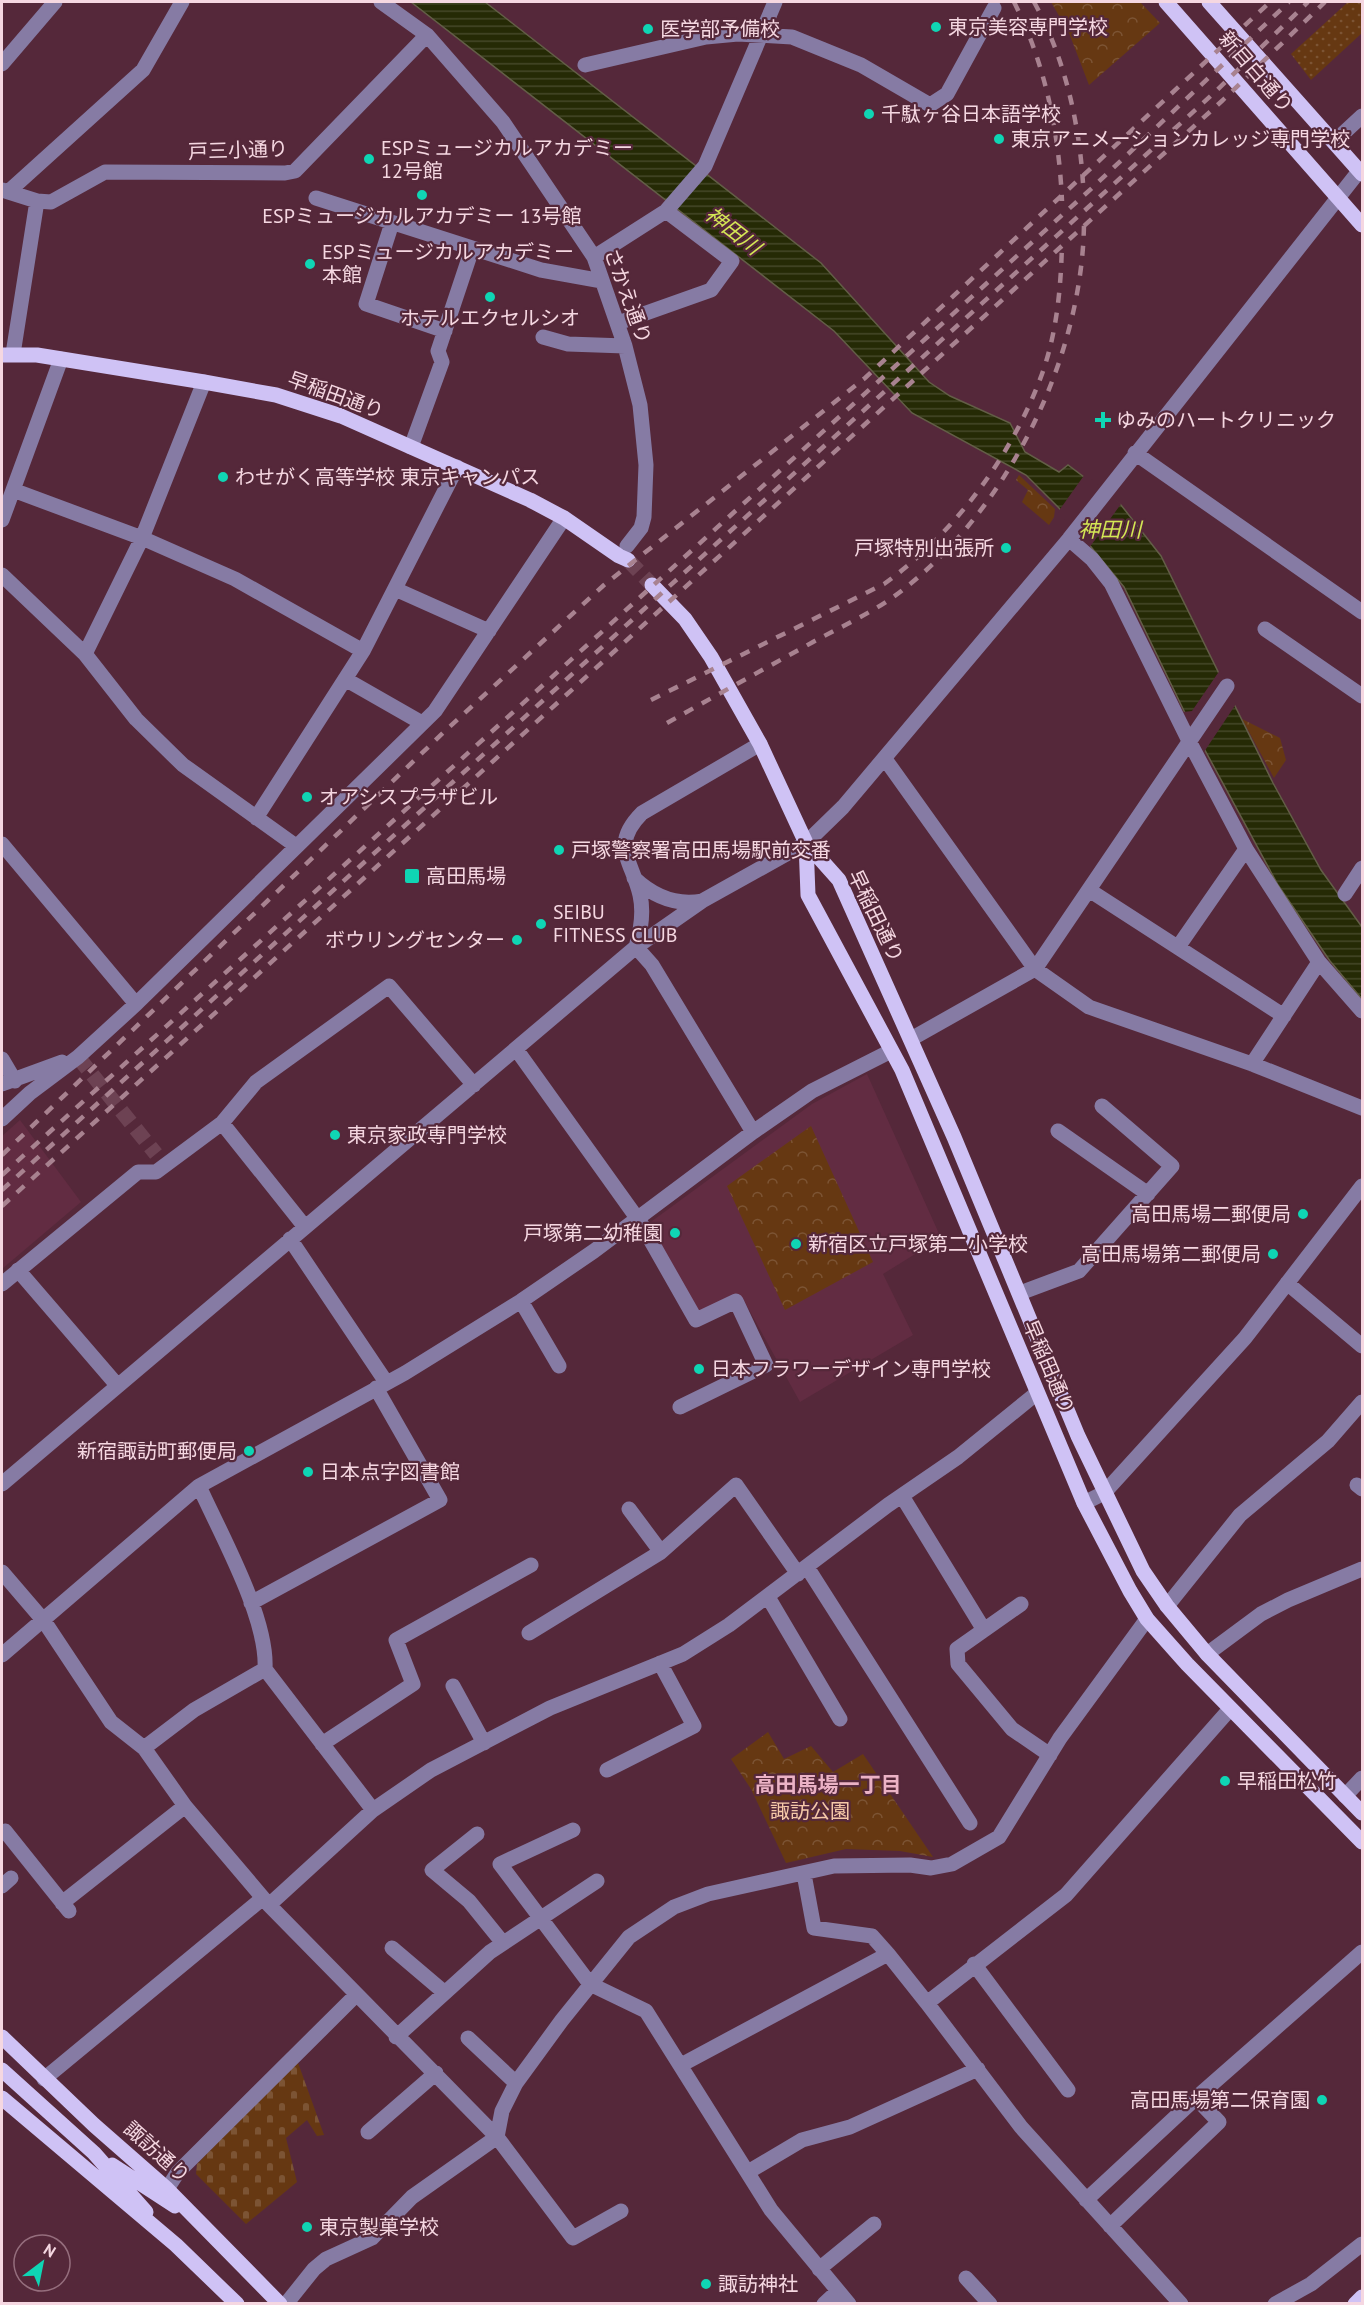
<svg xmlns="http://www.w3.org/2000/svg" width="1364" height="2305" font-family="'PT Sans','Noto Sans JP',sans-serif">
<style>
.built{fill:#622c42}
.grass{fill:url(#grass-dots)}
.cemetery{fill:url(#cemetery-stones)}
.park{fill:url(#park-crowns)}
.water{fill:url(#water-rules);stroke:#635e47;stroke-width:1.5}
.pier{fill:#55283a}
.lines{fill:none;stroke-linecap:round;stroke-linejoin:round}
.minor-tunnel{stroke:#6d4253;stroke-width:15;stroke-dasharray:15 8;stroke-linecap:butt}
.major-tunnel{stroke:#6d4253;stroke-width:15;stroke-dasharray:15 8;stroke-linecap:butt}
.minor{stroke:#867ba4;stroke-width:15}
.major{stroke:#cfc2f5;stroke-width:15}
.rail{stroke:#a88290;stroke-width:4.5;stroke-dasharray:10 10;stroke-linecap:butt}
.poi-dot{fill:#0fd5b4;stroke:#55283a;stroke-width:2}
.labels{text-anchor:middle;stroke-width:4.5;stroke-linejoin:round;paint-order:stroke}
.poi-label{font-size:20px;fill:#f5d7e1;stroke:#55283a;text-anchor:start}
.street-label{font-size:20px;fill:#f5d7e1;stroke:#55283a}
.park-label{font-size:20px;fill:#f5c8a8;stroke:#55283a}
.water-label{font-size:21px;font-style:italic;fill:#d4e755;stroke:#55283a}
.neighbourhood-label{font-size:21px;font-weight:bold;fill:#ebb2c5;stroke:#55283a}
</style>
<defs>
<pattern id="grass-dots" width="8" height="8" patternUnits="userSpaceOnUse" patternTransform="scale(1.5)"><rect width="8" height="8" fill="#663812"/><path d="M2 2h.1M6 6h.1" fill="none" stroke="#7c5434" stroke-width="1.8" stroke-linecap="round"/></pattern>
<pattern id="cemetery-stones" width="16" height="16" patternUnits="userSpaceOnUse" patternTransform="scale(1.5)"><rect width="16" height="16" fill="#663812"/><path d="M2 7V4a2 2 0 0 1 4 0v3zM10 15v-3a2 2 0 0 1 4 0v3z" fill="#7c5434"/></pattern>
<pattern id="park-crowns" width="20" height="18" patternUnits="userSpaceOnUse" patternTransform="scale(1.5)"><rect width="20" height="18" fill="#663812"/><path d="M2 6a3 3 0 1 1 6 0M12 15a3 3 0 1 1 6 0" fill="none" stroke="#7c5434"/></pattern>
<pattern id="water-rules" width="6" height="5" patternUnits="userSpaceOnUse" patternTransform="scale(1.5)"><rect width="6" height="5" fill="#252a05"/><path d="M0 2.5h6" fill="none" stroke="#454829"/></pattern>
</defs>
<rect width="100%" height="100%" fill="#55283a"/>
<path class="built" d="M867,1074L941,1238L883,1274L913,1335L800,1402L742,1297L699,1311L648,1224L812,1104Z
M20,1120L81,1202L2,1269V1136Z"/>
<path class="grass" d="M1348,2H1362V33L1311,80L1291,54Z"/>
<path class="cemetery" d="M297,2060L324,2135L317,2136L307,2120L286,2138L297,2182L246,2224L196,2174L197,2164Z"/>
<path class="park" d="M1051,2H1140L1160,23L1089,85L1069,33Z
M1019,475L1055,509L1054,517L1049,525L1022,502L1028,490L1016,480Z
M1242,719L1280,738L1286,760L1274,778Z
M811,1126L873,1262L785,1310L727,1186Z
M768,1732L784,1759L811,1746L833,1772L863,1754L933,1857L900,1851L846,1849L786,1863L751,1789L731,1759Z"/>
<path class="water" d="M411,2H485L821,263L929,382L950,396L1010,423L1025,452L1059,472L1068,465L1121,505L1161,556L1273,783L1321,870L1362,927V999L1330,961L1278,885L1187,717L1124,587L1059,508L1026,475L912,413L834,331Z"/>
<path class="pier" d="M1085,474L1121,504L1089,548L1058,512Z
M1220,670L1236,704L1204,752L1183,712L1192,711Z"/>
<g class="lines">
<path class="minor-tunnel" d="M78,1057L156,1154"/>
<path class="major-tunnel" d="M628,560L652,585"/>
<path class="minor" d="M381,2L427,35L503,122L594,257L625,346L640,405L646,465L644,517L641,528L627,546
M2,64L55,2
M585,65L706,37L738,34L792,37L861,65L930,105L947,94L994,8
M1335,141L1362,116
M2,190L37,201L51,202L105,172L285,173L295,171L427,35
M8,192L143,70L182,2
M316,198L541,270L602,281
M392,223L366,304L445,331
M594,257L666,211L705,166L775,2
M618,323L711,290L732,261L666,211
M543,337L568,344L625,346
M13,354L37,201
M411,447L442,362L438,351L472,249
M1135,453L1362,612
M13,490L142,538L235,579L363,651
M2,520L61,359
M1069,539L1092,559L1111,583L1189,741L1246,849L1319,962L1362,1011
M2,575L85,654L136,719L183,765L296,846
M395,589L489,631
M1265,629L1362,696
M85,654L142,538L204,382
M345,679L422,723
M885,759L1035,969L1089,1007L1252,1064L1362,1108
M256,818L363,651L457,467
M2,844L136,1004
M634,878C653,896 675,906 702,901
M1089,890L1284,1016
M1345,894L1362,868
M636,947C641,930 644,913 640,895C632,861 610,845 642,813L760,744
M636,947L652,965L753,1132
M1178,947L1246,849
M911,1039L1035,969L1227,686
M516,1049L642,1225L696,1320L736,1301L766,1365L680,1407
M2,1059L15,1081
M1252,1064L1319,962
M2,1084L62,1062
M2,1119L30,1093L78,1057L136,1004L435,711L564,518
M222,1123L305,1227
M1058,1131L1148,1194
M290,1239L386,1382
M18,1270L117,1385
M1287,1283L1362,1346
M2,1284L138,1172H156L222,1123L256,1082L389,986L474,1085
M1020,1293L1079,1271L1172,1166L1102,1106
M521,1301L559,1366
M2,1484L636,947L702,901L806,843L843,807L1069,539L1360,170
M1357,1485L1362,1489
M199,1486C221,1535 268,1618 265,1669L373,1810
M902,1496L984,1630
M1084,1503L1104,1493L1245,1338L1362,1186
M629,1509L661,1552L736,1485L798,1574
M807,1567L970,1823
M2,1572L44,1621L111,1722L144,1748L185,1806L269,1905L497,2137L573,2238L621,2211
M768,1597L840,1719
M251,1603L440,1500L376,1388
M1021,1604L957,1649L958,1664L1012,1729L1050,1755
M1167,1606L1240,1515L1328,1441L1362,1402
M529,1633L661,1552
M1207,1654L1261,1614L1288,1600L1362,1569
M2,1655L199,1486L405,1373L521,1301L594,1251L753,1132L812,1091L891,1051
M453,1686L484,1743
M322,1744L413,1684L396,1640L531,1565
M144,1748L194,1710L265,1669
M607,1770L694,1726L660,1663
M1345,1796L1362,1778
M573,1830L500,1864L590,1984L646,2011L771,2210L849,2304
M5,1831L69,1911
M477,1834L432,1870L469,1901L503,1943
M804,1874L814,1928L872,1936L888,1954
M2,1886L11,1878
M62,1903L185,1806
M269,1905L373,1810L431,1770L550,1708L683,1654L729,1625L888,1505L958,1457L1037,1393
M392,1948L445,1993
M974,1964L1068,2090
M396,2037L490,1952L597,1881
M468,2038L516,2083
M681,2065L888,1954L927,2003
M44,2079L263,1898
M368,2132L436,2073
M748,2172L802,2140L850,2127L978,2069
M167,2189L178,2172L355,1996
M1086,2200L1196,2098L1362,1952
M1110,2226L1219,2122L1196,2098
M819,2269L874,2224
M966,2278L990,2304
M286,2304L314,2269L326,2259L372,2238L412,2197L497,2137L502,2111L516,2083L562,2020L629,1937L674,1907L708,1894L834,1866L910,1865L931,1868L952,1864L999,1837L1060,1738L1147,1619
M824,2304L838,2291
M1181,2304L1021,2127L927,2003L1066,1895L1230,1709
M1275,2304L1311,2284L1362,2244"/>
<path class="major" d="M1166,2L1362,225
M1209,2L1362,174
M2,355H37L204,382L276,395L341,416L530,500L564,518L619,556L628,560
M652,585L685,619L711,657L760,744L806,843L839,880L954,1137L1078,1436L1143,1571L1167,1606L1207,1654L1362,1813
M806,843L808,895L902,1070L1084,1503L1130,1591L1147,1619L1187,1664L1362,1842
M2,2037L94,2125L167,2189L280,2304
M2,2070L94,2153L146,2212
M2,2098L176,2245L237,2304
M112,2165L175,2206
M1355,2304L1362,2297"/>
<path class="rail" d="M1014,2C1045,63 1059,132 1062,201
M1034,2C1064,56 1079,121 1083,183
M651,700L884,584C955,533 1012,456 1042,374C1057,332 1061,287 1062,243
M667,723C715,696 764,669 813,642C842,626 874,612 900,592C1008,510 1083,357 1084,222
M2,1155L444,732L604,585L865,378L1270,2
M2,1175L1092,188L1289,2
M2,1190L1094,202L1215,92L1308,2
M2,1206L1223,100L1325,2"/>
</g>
<g class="poi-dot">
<circle cx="936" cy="27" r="6"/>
<circle cx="648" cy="29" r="6"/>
<circle cx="869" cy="114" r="6"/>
<circle cx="999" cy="139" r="6"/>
<circle cx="369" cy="159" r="6"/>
<circle cx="422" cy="195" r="6"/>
<circle cx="310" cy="264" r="6"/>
<circle cx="490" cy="297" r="6"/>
<path d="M1100 411h6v6h6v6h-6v6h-6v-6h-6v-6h6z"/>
<circle cx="223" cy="477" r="6"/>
<circle cx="1006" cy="548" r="6"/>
<circle cx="307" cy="797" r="6"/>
<circle cx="559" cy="850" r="6"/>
<rect x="404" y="868" width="16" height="16" rx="3"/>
<circle cx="541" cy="924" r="6"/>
<circle cx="517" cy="940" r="6"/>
<circle cx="335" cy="1135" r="6"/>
<circle cx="1303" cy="1214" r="6"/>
<circle cx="675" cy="1233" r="6"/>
<circle cx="796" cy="1244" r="6"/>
<circle cx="1273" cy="1254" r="6"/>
<circle cx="699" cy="1369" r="6"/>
<circle cx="249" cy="1451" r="6"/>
<circle cx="308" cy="1472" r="6"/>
<circle cx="1225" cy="1781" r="6"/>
<circle cx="1322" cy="2100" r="6"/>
<circle cx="307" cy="2227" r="6"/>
<circle cx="706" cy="2284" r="6"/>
</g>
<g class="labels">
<g class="poi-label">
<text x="948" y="34">東京美容専門学校</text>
<text x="660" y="36">医学部予備校</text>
<text x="881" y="121">千駄ヶ谷日本語学校</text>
<text x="1011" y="146">東京アニメーションカレッジ専門学校</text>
<text x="381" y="155">ESPミュージカルアカデミー<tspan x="381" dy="23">12号館</tspan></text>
<text x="422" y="223" text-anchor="middle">ESPミュージカルアカデミー 13号館</text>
<text x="322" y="259">ESPミュージカルアカデミー<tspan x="322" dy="23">本館</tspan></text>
<text x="490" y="325" text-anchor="middle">ホテルエクセルシオ</text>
<text x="1116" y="427">ゆみのハートクリニック</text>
<text x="235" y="484">わせがく高等学校 東京キャンパス</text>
<text x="994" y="555" text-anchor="end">戸塚特別出張所</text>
<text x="319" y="804">オアシスプラザビル</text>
<text x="571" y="857">戸塚警察署高田馬場駅前交番</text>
<text x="426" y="883">高田馬場</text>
<text x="553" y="919">SEIBU<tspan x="553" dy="23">FITNESS CLUB</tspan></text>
<text x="505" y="947" text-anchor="end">ボウリングセンター</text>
<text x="347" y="1142">東京家政専門学校</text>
<text x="1291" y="1221" text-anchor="end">高田馬場二郵便局</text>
<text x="663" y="1240" text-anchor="end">戸塚第二幼稚園</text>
<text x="808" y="1251">新宿区立戸塚第二小学校</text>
<text x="1261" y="1261" text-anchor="end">高田馬場第二郵便局</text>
<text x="711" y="1376">日本フラワーデザイン専門学校</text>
<text x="237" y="1458" text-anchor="end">新宿諏訪町郵便局</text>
<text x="320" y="1479">日本点字図書館</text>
<text x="1237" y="1788">早稲田松竹</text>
<text x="1310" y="2107" text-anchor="end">高田馬場第二保育園</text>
<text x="319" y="2234">東京製菓学校</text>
<text x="718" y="2291">諏訪神社</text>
</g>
<g class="street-label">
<text transform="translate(1256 72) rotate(49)" y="7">新目白通り</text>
<text transform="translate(238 150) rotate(-2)" y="7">戸三小通り</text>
<text transform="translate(628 296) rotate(70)" y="7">さかえ通り</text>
<text transform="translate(336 395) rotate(20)" y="7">早稲田通り</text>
<text transform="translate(876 916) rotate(64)" y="7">早稲田通り</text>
<text transform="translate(1049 1367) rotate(67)" y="7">早稲田通り</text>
<text transform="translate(157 2152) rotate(42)" y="7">諏訪通り</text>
</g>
<g class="park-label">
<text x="810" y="1818">諏訪公園</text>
</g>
<g class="water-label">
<text transform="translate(733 231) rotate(38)" y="7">神田川</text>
<text x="1110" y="537">神田川</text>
</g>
<g class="neighbourhood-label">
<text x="828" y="1792">高田馬場一丁目</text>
</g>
</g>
<rect width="1364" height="2305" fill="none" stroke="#f5d7e1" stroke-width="6"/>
<g transform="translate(42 2263) rotate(32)"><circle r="28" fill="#55283a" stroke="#956e7d" stroke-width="1.5"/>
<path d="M0-4.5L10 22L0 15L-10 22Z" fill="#0fd5b4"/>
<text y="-9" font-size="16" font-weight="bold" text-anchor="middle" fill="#f5d7e1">N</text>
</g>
</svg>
